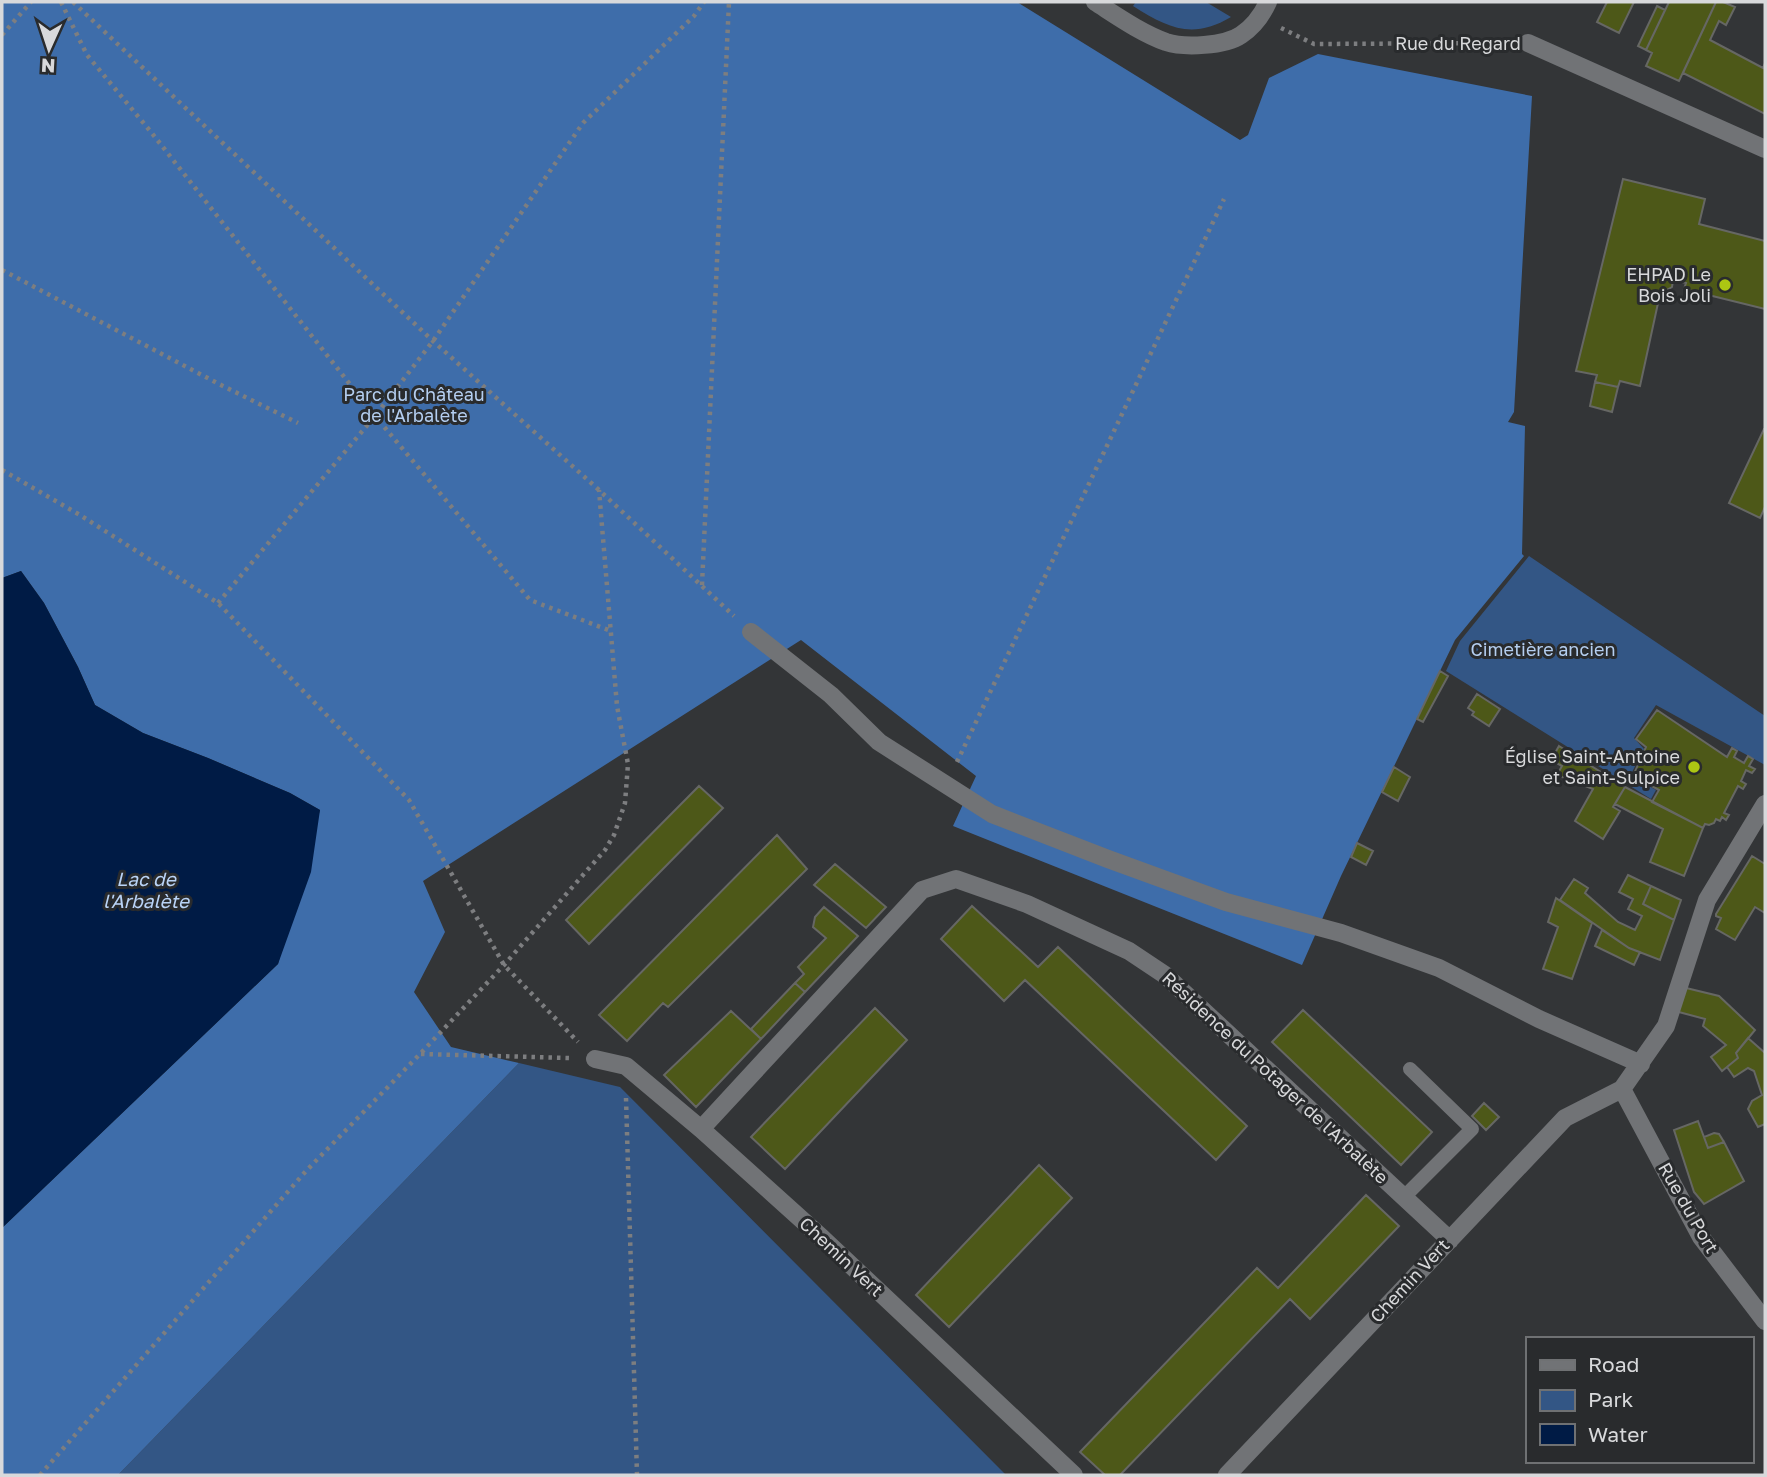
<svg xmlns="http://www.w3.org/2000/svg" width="1767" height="1477" font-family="'Golos Text',sans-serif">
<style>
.green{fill:#335685}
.forest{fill:#3e6daa}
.water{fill:#001b45}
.building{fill:#4d5818;stroke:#666764;stroke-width:2}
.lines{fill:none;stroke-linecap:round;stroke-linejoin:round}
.path{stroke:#7d7e80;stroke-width:4.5;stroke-dasharray:3.5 5;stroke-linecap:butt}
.service{stroke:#717376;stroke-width:14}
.minor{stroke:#717376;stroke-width:18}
.poi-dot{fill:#acc613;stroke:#292b2d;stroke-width:2.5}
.labels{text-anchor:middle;stroke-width:6;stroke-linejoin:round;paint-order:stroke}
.street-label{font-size:18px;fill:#d8d9db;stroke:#292b2d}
.poi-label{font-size:18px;fill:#d8d9db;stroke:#292b2d;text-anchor:end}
.park-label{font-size:18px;fill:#b4cef0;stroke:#292b2d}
.water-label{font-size:19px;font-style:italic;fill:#b9d3f6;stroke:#292b2d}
</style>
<rect width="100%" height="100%" fill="#333537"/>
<path class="green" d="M1136,2H1206L1231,17C1192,40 1168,28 1133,6Z
M1529,556L1765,716V765L1656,705L1634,738L1644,749L1630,776L1656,790L1651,799L1446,671L1460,641Z
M519,1063L620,1087L1006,1475H118Z"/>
<path class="forest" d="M2,2H1017L1240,140L1248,135L1269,78L1318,54L1532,96L1514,412L1508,422L1525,426L1522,554L1524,556L1455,640L1341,876L1302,965L953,826L976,776L801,640L423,881L445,932L414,992L451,1047L519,1063L118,1475H2V1228L278,964L320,810L290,793L208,758L143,733L95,705L78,667L44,603L21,571L2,578Z"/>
<path class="water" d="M21,571L44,603L78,667L95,705L143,733L208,758L290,793L320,810L311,872L278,964L2,1228V578Z"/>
<path class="building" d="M1607,2H1634L1619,33L1597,22Z
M1669,2H1716L1679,81L1646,66L1652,53L1646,50Z
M1716,2H1723L1735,7L1726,25L1719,21L1710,40L1763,68L1765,63V114L1683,73Z
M1657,6L1665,10L1646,50L1638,46Z
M1623,179L1705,199L1699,224L1765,241V309L1684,289L1686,283L1673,280L1672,287L1660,294L1640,386L1620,381L1618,387L1595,382L1597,375L1576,371Z
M1595,382L1618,387L1612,412L1590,406Z
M1764,429H1765V507L1760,518L1729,503Z
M1440,671L1448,676L1423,722L1417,719Z
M1477,694L1500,709L1489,726L1472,715L1474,712L1468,708Z
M1657,710L1727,757L1732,748L1737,751L1734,757L1744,763L1748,756L1753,759L1749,766L1755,769L1752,773L1746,770L1741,781L1746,784L1743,789L1738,786L1724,813L1729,815L1726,820L1722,817L1720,821L1716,819L1714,823L1709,825L1705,824L1703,828L1652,802L1659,790L1633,776L1646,747L1636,739Z
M1559,746L1625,787L1613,807L1620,811L1603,839L1575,821L1593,789L1557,775L1562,766L1551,760Z
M1394,767L1410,777L1398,801L1382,792Z
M699,786L723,808L589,944L566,920Z
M1625,787L1703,828L1684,876L1650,862L1663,829L1615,804Z
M777,835L807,869L668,1007L663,1003L627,1041L599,1015Z
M1357,843L1373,851L1366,865L1351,857Z
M1752,856L1765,864V913L1755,907L1735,940L1716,929L1721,918L1716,916V914Z
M835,864L886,907L866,928L814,885Z
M1628,875L1651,886L1643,904L1674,920L1660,960L1629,948L1560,900L1574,879L1588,888L1585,893L1618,922L1635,930L1642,916L1628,909L1633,899L1619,892Z
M1651,886L1681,900L1674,920L1643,904Z
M1556,898L1592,923L1572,979L1543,969L1558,927L1548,922Z
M972,906L1038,967L1058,947L1247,1126L1216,1160L1025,980L1004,1001L941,939Z
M824,907L858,936L805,992L795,983L804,974L798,967L826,938L813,927L815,917Z
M1602,930L1629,948L1640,952L1634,965L1595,946Z
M795,983L805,992L761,1039L751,1029Z
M1682,987L1719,996L1755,1030L1736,1053L1738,1058L1722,1071L1711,1057L1726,1045L1703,1026L1705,1019L1675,1011Z
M875,1008L907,1040L785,1169L751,1137Z
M1303,1010L1432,1132L1401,1165L1272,1042Z
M731,1011L761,1039L696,1107L664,1075Z
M1748,1038L1765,1053V1124L1758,1127L1748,1109L1752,1101L1762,1095L1754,1071L1748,1068L1734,1077L1727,1067L1738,1058L1736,1053Z
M1484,1103L1499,1117L1486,1130L1472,1116Z
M1698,1121L1708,1148L1724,1142L1744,1181L1704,1204L1694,1192L1674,1130Z
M1714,1133L1719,1134L1724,1142L1708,1148L1704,1137Z
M1039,1165L1072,1198L949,1327L916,1295Z
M1366,1195L1399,1226L1310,1319L1290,1299L1120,1475H1105L1080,1452L1257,1268L1278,1288Z"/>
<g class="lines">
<path class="path" d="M61,2L87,55L151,132L375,416L530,600L611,631
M73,2L433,341L599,490L734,616
M1281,28L1314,44L1506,43
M2,35L31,2
M2,270L219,384L298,423
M2,470L80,515L218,603L409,800L504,965L578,1042
M702,585L729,2
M218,603L375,416L433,341L583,123L694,16L704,2
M957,762L1224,199
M421,1054L570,1058
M626,1098L637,1475
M40,1475L306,1171L421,1053L504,965L605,850L614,835L625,803L628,764L617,706L599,490"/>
<path class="service" d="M1404,1197L1472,1129L1410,1069"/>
<path class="minor" d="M1095,2C1117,16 1141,33 1166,42C1184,48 1225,46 1241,35C1253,27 1262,15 1268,2
M1528,43L1765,149
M751,632L831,695L879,742L992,814L1108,859L1226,902L1341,933L1439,968L1539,1019L1641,1064
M595,1059L626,1066L701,1129L821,1237L1074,1475
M1622,1089L1701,1237L1765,1321
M701,1129L922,890L956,879L1027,904L1129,951L1165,975L1450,1240
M1227,1475L1565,1118L1622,1089L1666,1026L1707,900L1765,804"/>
</g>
<g class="poi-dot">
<circle cx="1725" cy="285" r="7"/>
<circle cx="1694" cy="767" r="7"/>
</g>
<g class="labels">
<g class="street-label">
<text x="1458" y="50">Rue du Regard</text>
<text transform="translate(1275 1078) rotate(43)" y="6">Résidence du Potager de l'Arbalète</text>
<text transform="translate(1688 1208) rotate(60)" y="6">Rue du Port</text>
<text transform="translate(841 1257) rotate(43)" y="6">Chemin Vert</text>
<text transform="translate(1410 1281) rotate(-47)" y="6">Chemin Vert</text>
</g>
<g class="poi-label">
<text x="1711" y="281">EHPAD Le<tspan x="1711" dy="21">Bois Joli</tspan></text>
<text x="1680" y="763">Église Saint-Antoine<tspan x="1680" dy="21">et Saint-Sulpice</tspan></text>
</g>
<g class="park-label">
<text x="414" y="401">Parc du Château<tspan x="414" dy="21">de l'Arbalète</tspan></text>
<text x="1543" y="656">Cimetière ancien</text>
</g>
<g class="water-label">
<text x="146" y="886">Lac de<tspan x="146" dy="22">l'Arbalète</tspan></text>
</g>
</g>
<rect width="1767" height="1477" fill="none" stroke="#d8d9db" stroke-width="7"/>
<rect x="1526" y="1337" width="228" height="126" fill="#292b2d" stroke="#6f7173" stroke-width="2"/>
<rect x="1540" y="1360" width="35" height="10" fill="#717376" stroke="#6f7173" stroke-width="2"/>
<text x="1588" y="1372" font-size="21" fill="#d8d9db">Road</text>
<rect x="1540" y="1390" width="35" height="21" fill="#335685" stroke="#6f7173" stroke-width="2"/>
<text x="1588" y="1407" font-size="21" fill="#d8d9db">Park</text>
<rect x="1540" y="1424" width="35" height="21" fill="#001b45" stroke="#6f7173" stroke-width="2"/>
<text x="1588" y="1442" font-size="21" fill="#d8d9db">Water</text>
<g transform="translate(49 49) rotate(183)" stroke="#292b2d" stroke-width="5" paint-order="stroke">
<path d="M0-5L12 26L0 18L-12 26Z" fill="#d8d9db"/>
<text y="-10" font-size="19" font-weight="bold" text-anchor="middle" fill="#d8d9db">N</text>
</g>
</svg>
